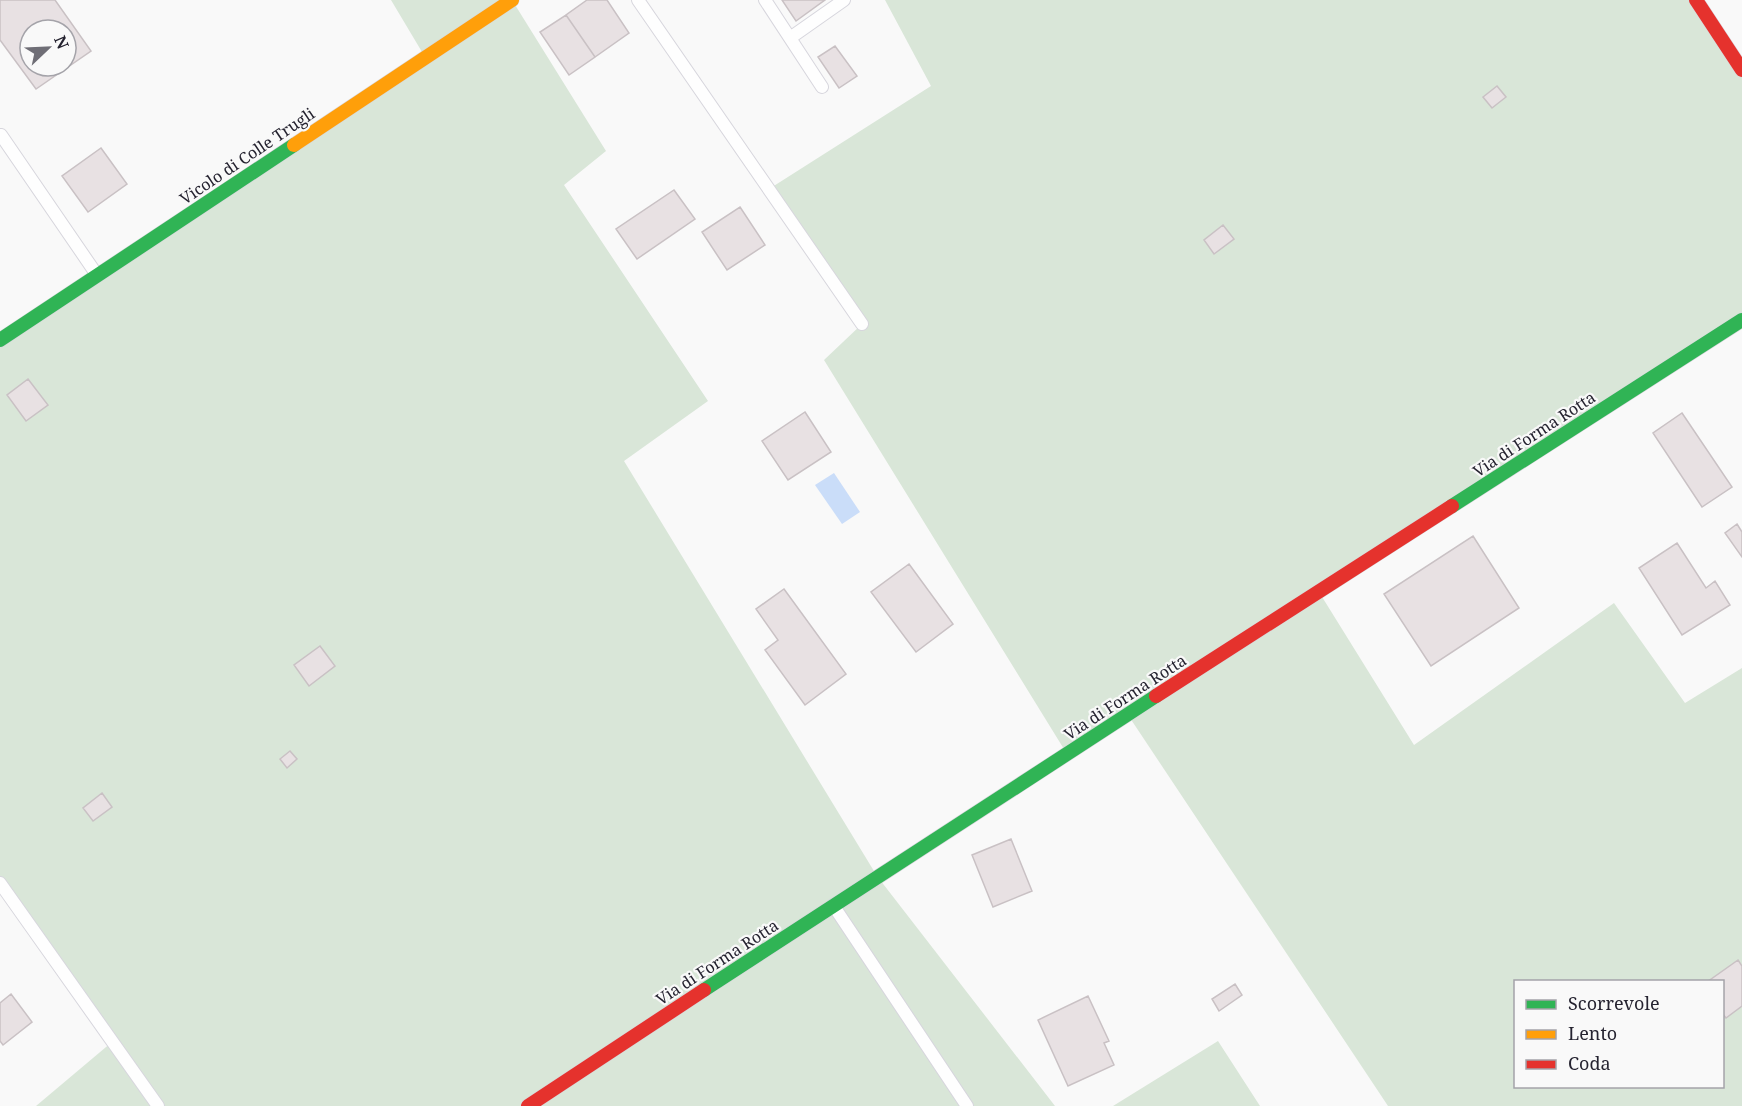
<svg xmlns="http://www.w3.org/2000/svg" width="1742" height="1106" font-family="'Noto Serif',serif">
<style>
.green{fill:#d9e6d8;fill-rule:evenodd}
.water{fill:#caddf9}
.building{fill:#e8e1e3;stroke:#c9c1c4;stroke-width:1.5;fill-rule:evenodd}
.lines{fill:none;stroke-linecap:round;stroke-linejoin:round}
.lane-casing{stroke:#d7d6dd;stroke-width:14}
.fast-casing{stroke:#d7d6dd;stroke-width:15}
.slow-casing{stroke:#d7d6dd;stroke-width:15}
.jam-casing{stroke:#d7d6dd;stroke-width:15}
.lane{stroke:#fefefe;stroke-width:12}
.fast{stroke:#30b455;stroke-width:14}
.slow{stroke:#ff9f0a;stroke-width:14}
.jam{stroke:#e5322d;stroke-width:14}
.labels{text-anchor:middle;stroke-width:4.5;stroke-linejoin:round;paint-order:stroke}
.street-label{font-size:16px;fill:#252330;stroke:#f9f9f9}
</style>
<rect width="100%" height="100%" fill="#f9f9f9"/>
<path class="green" d="M391,0H512L606,151L564,185L708,401L624,461L877,876L1055,1106H36L112,1042L0,883V340L425,57Z
M885,0H1696L1742,70V320L1319,592L1414,745L1614,603L1685,703L1742,668V1106H1388L1128,715L1067,754L824,360L862,324L769,189L931,86ZM1516,982H1722V1086H1516Z
M1218,1041L1260,1106H1113Z"/>
<path class="water" d="M834,473L860,512L842,524L815,485Z"/>
<path class="building" d="M0,0H55L91,51L36,89L0,40ZM30,30H66V66H30Z
M587,0H607L629,33L595,57L566,15Z
M782,0H825L796,21Z
M566,15L595,57L569,75L540,32Z
M835,46L857,76L839,88L818,57Z
M1497,86L1506,97L1492,108L1483,97Z
M101,148L127,184L88,212L62,176Z
M674,190L695,219L637,259L616,229Z
M740,207L765,245L727,270L702,232Z
M1223,225L1234,239L1214,254L1204,240Z
M28,379L48,405L26,421L7,395Z
M805,412L831,452L788,480L762,441Z
M1682,413L1732,487L1702,507L1653,433Z
M1737,524L1742,532V557L1725,533Z
M1473,536L1519,608L1431,666L1384,594Z
M1677,543L1706,588L1715,581L1730,605L1682,635L1639,568Z
M909,564L953,624L916,652L871,592Z
M784,589L846,674L805,705L765,650L778,640L756,609Z
M320,646L335,666L309,686L294,665Z
M290,751L297,759L287,768L280,759Z
M102,793L112,807L93,821L83,808Z
M1011,839L1032,891L993,907L972,855Z
M1738,960L1742,966V1006L1726,1018L1722,1013V982H1707Z
M1235,984L1242,995L1219,1011L1212,999Z
M11,994L32,1022L3,1045L0,1041V1003Z
M1088,996L1109,1041L1104,1043L1114,1065L1068,1086L1038,1020Z"/>
<g class="lines">
<g class="lane-casing">
<path id="lane" d="M638,0L862,324
M765,0L822,87
M790,38L844,0
M1,135L97,275
M0,883L158,1106
M833,905L967,1106"/>
</g>
<g class="fast-casing">
<path id="fast" d="M0,340L294,145
M1452,506L1742,320
M704,990L1156,696"/>
</g>
<g class="slow-casing">
<path id="slow" d="M294,145L512,0"/>
</g>
<g class="jam-casing">
<path id="jam" d="M1696,0L1742,70
M1156,696L1452,506
M528,1106L704,990"/>
</g>
<use href="#lane" class="lane"/>
<use href="#fast" class="fast"/>
<use href="#slow" class="slow"/>
<use href="#jam" class="jam"/>
</g>
<g class="labels">
<g class="street-label">
<text transform="translate(247 156) rotate(-34)" y="6">Vicolo di Colle Trugli</text>
<text transform="translate(1534 434) rotate(-33)" y="6">Via di Forma Rotta</text>
<text transform="translate(1125 697) rotate(-33)" y="6">Via di Forma Rotta</text>
<text transform="translate(717 962) rotate(-33)" y="6">Via di Forma Rotta</text>
</g>
</g>
<rect x="1514" y="980" width="210" height="108" fill="#f9f9f9" stroke="#a4a3a9" stroke-width="1.5"/>
<rect x="1526" y="1000" width="30" height="9" fill="#30b455" stroke="#a4a3a9" stroke-width="1.5"/>
<text x="1568" y="1010" font-size="18" fill="#252330">Scorrevole</text>
<rect x="1526" y="1030" width="30" height="9" fill="#ff9f0a" stroke="#a4a3a9" stroke-width="1.5"/>
<text x="1568" y="1040" font-size="18" fill="#252330">Lento</text>
<rect x="1526" y="1060" width="30" height="9" fill="#e5322d" stroke="#a4a3a9" stroke-width="1.5"/>
<text x="1568" y="1070" font-size="18" fill="#252330">Coda</text>
<g transform="translate(48 48) rotate(67)"><circle r="28" fill="#f9f9f9" stroke="#a4a3a9" stroke-width="1.5"/>
<path d="M0-4.5L10 22L0 15L-10 22Z" fill="#6f6e76"/>
<text y="-9" font-size="16" font-weight="bold" text-anchor="middle" fill="#252330">N</text>
</g>
</svg>
